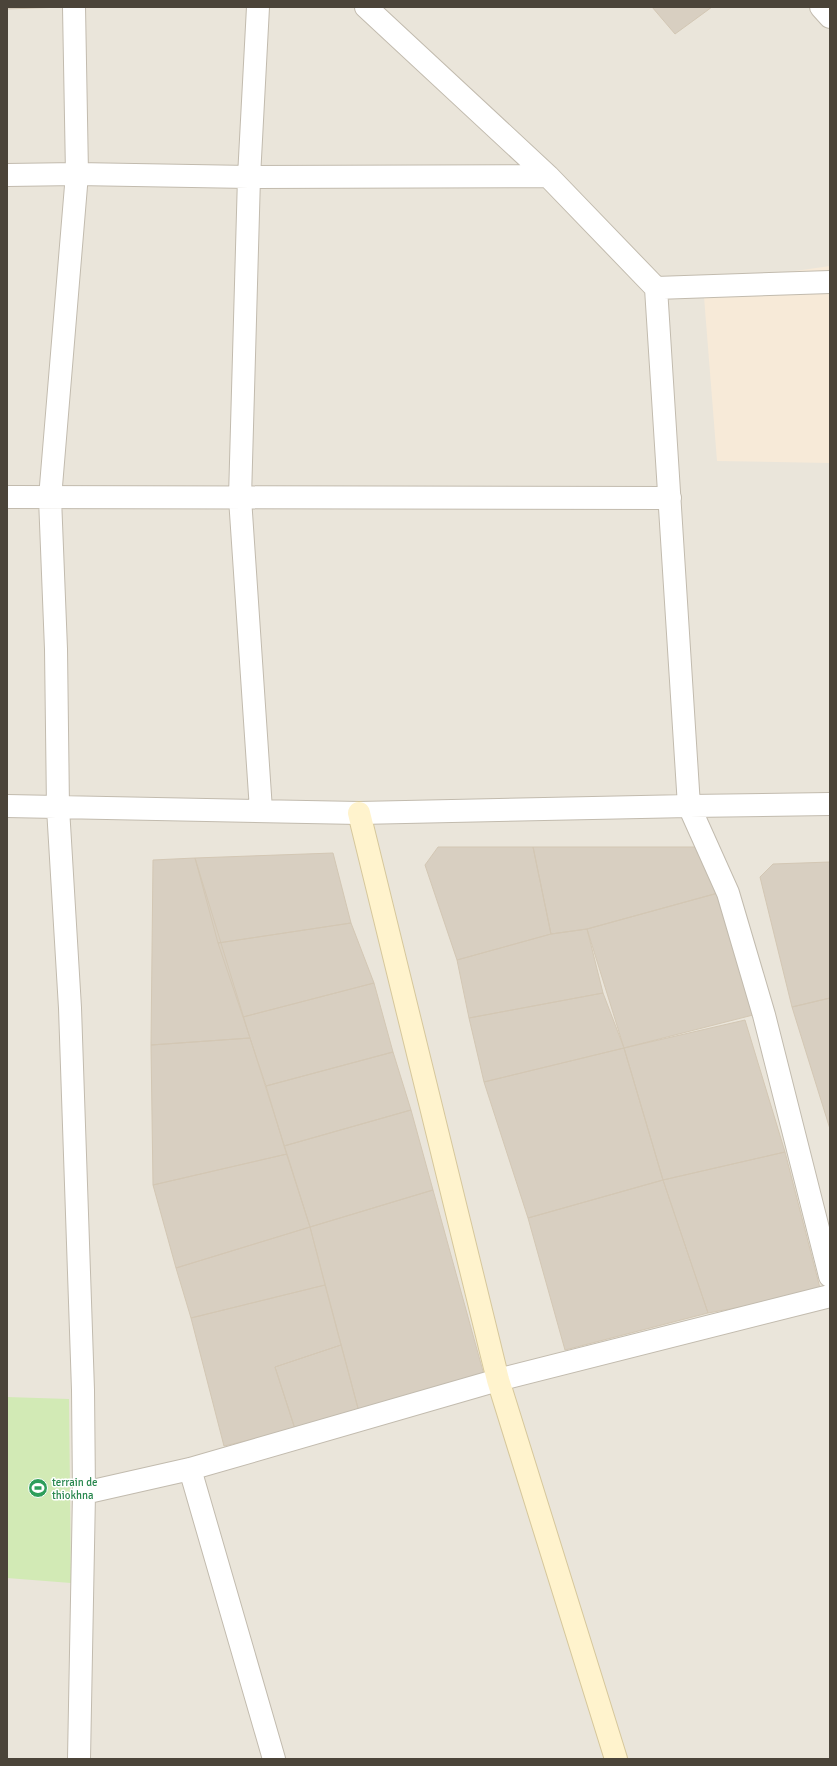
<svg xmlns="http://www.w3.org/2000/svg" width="837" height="1766" font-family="Signika,sans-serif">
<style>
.residential{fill:#eae5da}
.commercial{fill:#f7ead8}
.green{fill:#d2eab5}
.building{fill:#d8cfc1;stroke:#d3c7b4}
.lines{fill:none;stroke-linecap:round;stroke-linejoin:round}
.street-casing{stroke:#c2bbae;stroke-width:24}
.secondary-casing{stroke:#d6c79b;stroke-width:24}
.street{stroke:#fff;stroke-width:22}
.secondary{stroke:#fff3cd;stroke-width:22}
.labels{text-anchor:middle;stroke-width:3;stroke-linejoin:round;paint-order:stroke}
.leisure-label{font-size:11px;fill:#27864d;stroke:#fff;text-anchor:start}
</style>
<rect width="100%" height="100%" fill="#f6f3ec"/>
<path class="residential" d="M7,7H830V1759H7Z"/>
<path class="commercial" d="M830,266V463L717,461L703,284Z"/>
<path class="green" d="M7,1397L69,1399L71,1583L7,1578Z"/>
<path class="building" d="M7,7H63L7,9Z
M652,7H712L675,34Z
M438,847H533L551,934L457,960L425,865Z
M533,847H695L718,893L587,929L551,934Z
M333,853L351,923L218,943L195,858Z
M195,858L250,1038L151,1045L153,860Z
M830,862V998L792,1007L760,877L773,864Z
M718,893L753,1015L624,1048L587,929Z
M351,923L374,983L243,1017L218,943Z
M587,929L603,993L469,1018L457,960L551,934Z
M374,983L393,1052L266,1086L243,1017Z
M603,993L624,1048L484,1082L469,1018Z
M830,998V1129L792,1007Z
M745,1020L785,1152L663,1180L624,1048Z
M250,1038L287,1154L153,1185L151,1045Z
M624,1048L663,1180L528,1218L484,1082Z
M393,1052L411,1110L284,1146L266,1086Z
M411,1110L433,1190L310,1227L284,1146Z
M785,1152L821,1292L708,1313L663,1180Z
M287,1154L310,1227L176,1268L153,1185Z
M663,1180L708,1313L565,1350L528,1218Z
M433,1190L484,1375L359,1412L310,1227Z
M310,1227L325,1285L191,1318L176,1268Z
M325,1285L341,1345L275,1367L295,1429L224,1446L191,1318Z
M341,1345L359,1412L295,1429L275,1367Z"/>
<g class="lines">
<g class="street-casing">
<path id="street" d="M74,7L77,174L50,498L56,649L58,808L70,1008L83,1390L84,1493L79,1759
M258,7L249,177L240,498L261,810
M366,7L548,176L656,288L689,806L728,893L764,1015L830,1276
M821,7L830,17
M7,175L77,174L249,177L548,176
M656,288L830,282
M7,497L670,498
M7,806L359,813L689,806L830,804
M190,1469L274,1759
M84,1493L190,1469L498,1380L830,1296"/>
</g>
<g class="secondary-casing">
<path id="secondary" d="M359,813L498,1380L616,1759"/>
</g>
<use href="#street" class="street"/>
<use href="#secondary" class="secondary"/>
</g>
<defs>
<g id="stadium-disc" transform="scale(1)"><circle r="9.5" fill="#2e9e5b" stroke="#fff"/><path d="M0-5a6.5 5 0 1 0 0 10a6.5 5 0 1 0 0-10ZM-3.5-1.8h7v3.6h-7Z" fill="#fff"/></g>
</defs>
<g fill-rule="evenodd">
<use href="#stadium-disc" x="38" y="1488"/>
</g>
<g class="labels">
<g class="leisure-label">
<text x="52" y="1486">terrain de<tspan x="52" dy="13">thiokhna</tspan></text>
</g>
</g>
<rect width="837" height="1766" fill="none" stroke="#4b4439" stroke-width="16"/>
</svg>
